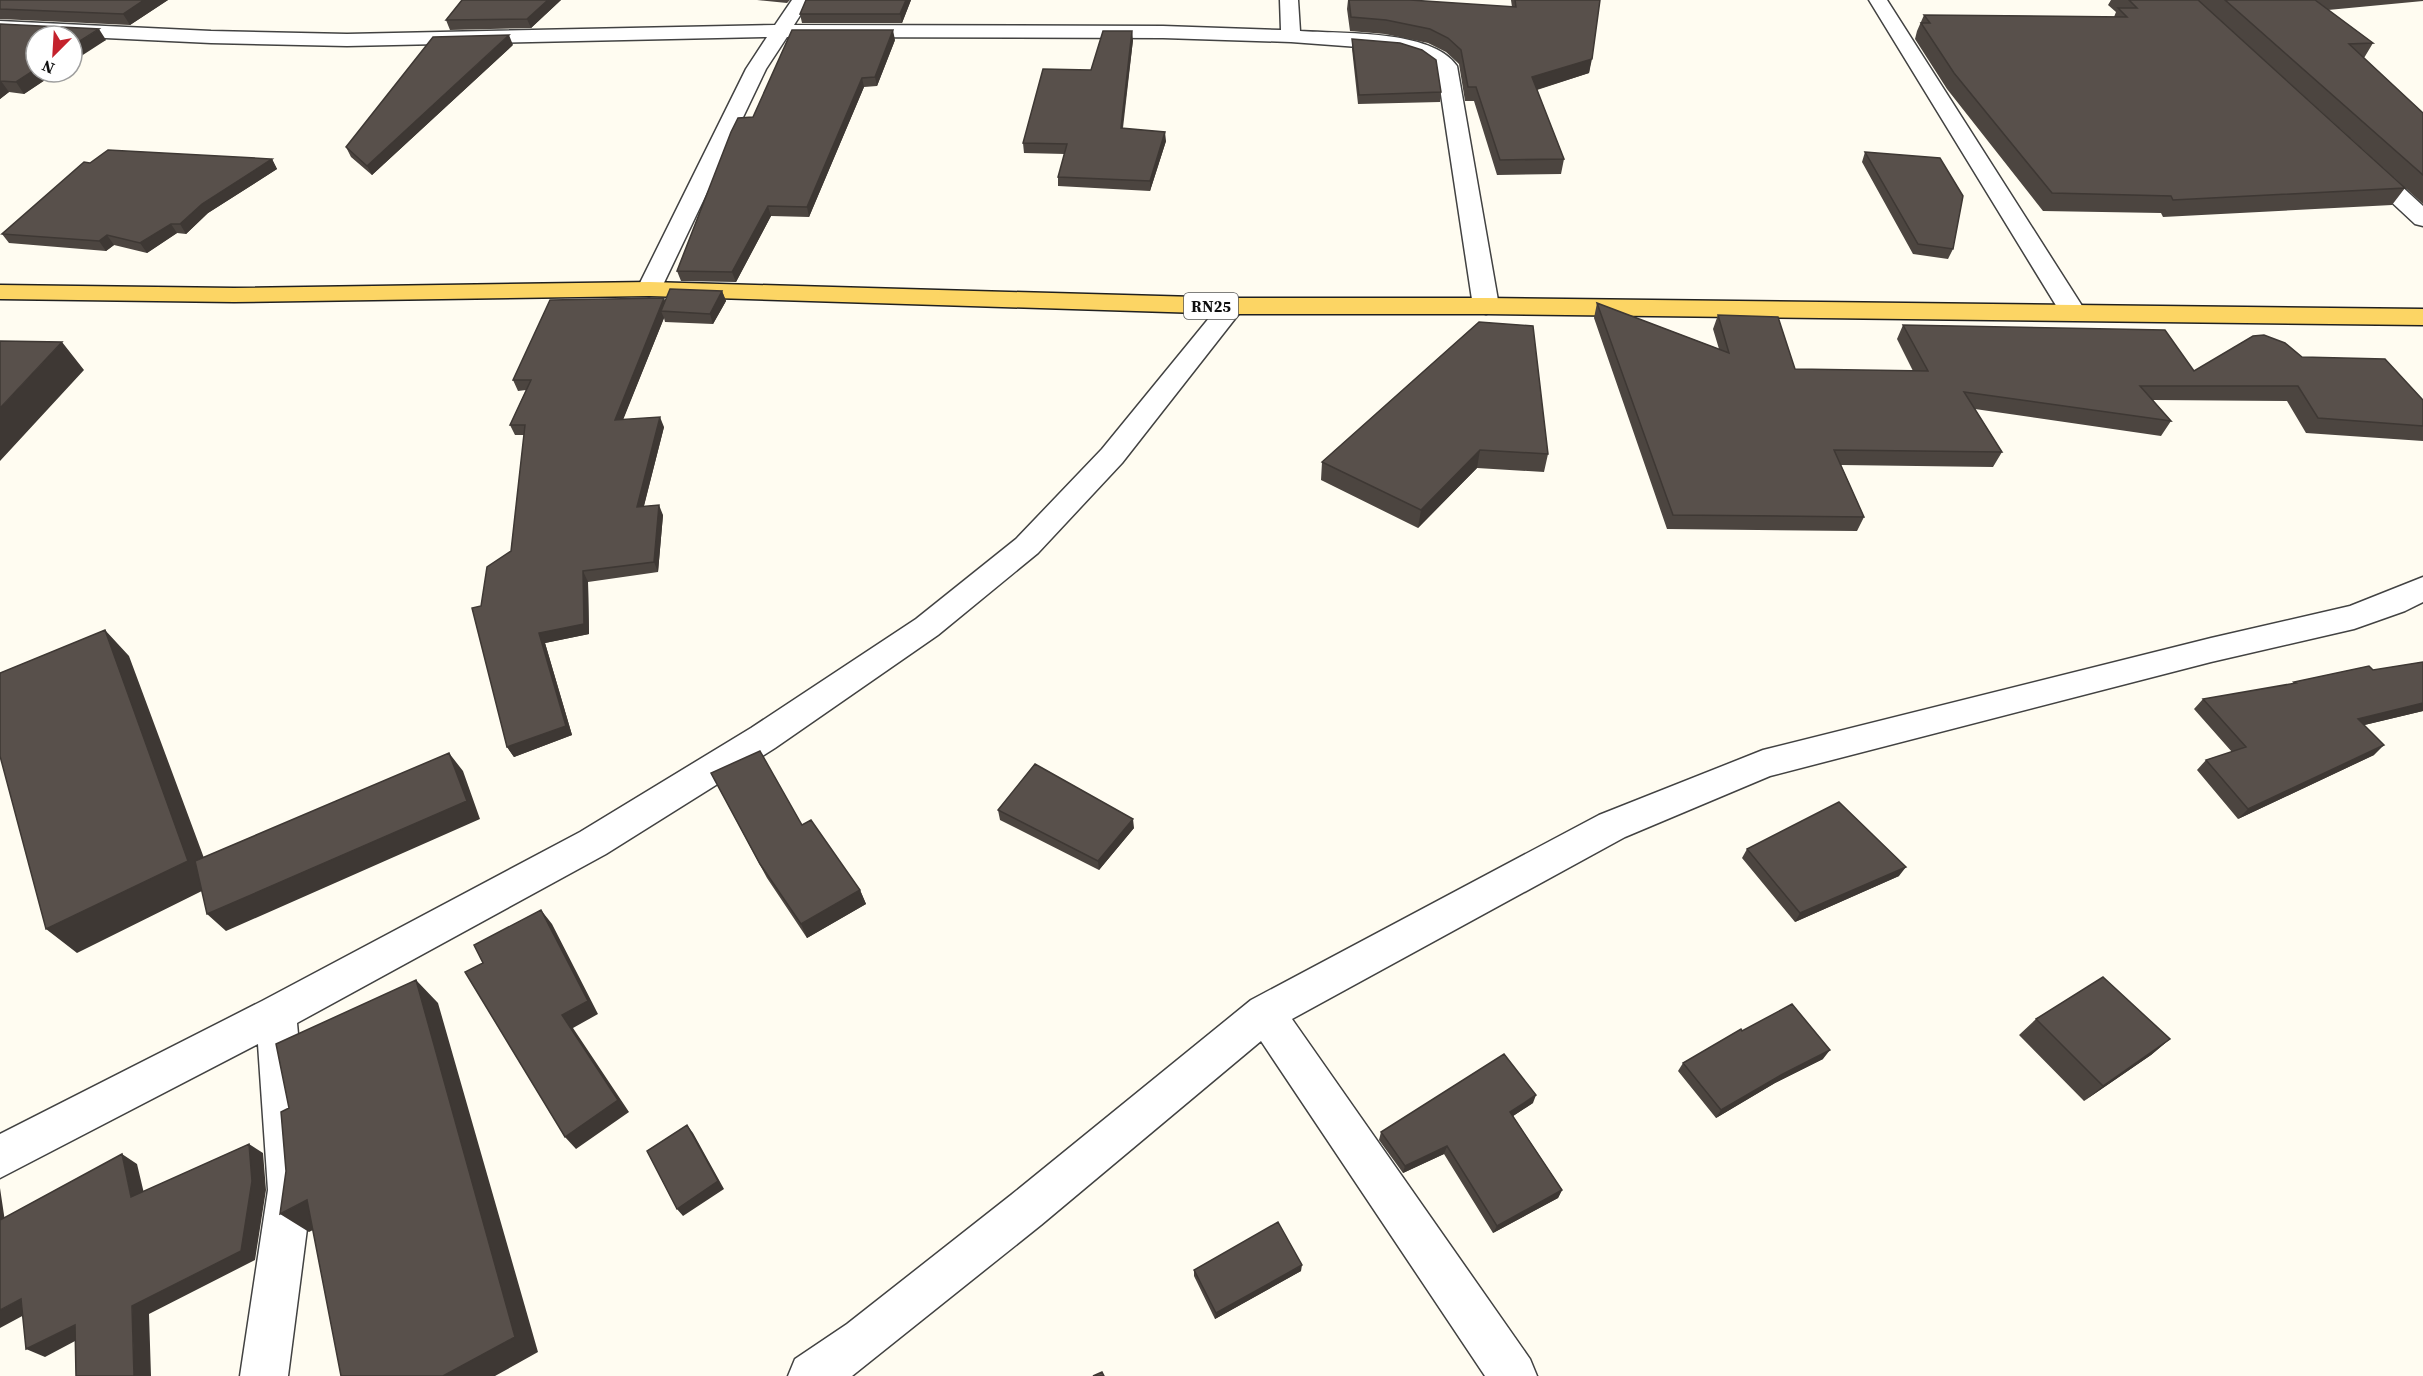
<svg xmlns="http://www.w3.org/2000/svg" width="2423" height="1376" font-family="'Source Serif 4',serif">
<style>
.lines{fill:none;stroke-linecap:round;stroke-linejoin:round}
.minor-casing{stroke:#424242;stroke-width:3}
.major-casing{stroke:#202020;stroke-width:3}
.minor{fill:#fff;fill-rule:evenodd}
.major{fill:#fcd564;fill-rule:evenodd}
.wall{fill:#4c4540}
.shaded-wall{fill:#3e3834}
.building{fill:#58504b;stroke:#3e3834;stroke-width:1.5}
.labels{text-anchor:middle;stroke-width:6;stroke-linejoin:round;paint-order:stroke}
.shield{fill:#fff;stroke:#575757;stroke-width:1.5}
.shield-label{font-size:16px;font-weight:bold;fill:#0f0f0f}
</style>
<rect width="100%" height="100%" fill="#fffcf1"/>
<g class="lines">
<g class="minor-casing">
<path id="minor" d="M792,0H810L794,25L1163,26L1281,30L1280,0H1298L1300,31C1341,34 1432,29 1457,66L1499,306L1495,311L1486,314L1477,311L1473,306L1437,68L1422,57L1399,50L1291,42L1163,38L787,37L766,69L661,289L658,294L649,296L640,294L637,289L746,69L767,37L347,46L211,43L0,33V21L211,31L347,34L775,25Z
M1869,0H1887L2086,312L2082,317L2073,320L2064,317L2060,312Z
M2365,158L2373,160L2423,206V226L2415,224L2357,170L2354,165L2357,160Z
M1232,298L1241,301L1245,306L1122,463L1038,553L938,635L775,748L606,854L297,1023L312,1190L288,1376H240L268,1190L258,1044L0,1178V1134L262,1001L580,832L751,728L916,619L1016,539L1102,449L1223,301Z
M2423,577V602L2405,611L2354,629L2211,662L1770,776L1625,837L1292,1019L1530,1359L1537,1376H1485L1261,1041L1041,1225L852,1376H788L795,1359L847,1324L1011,1195L1251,1000L1599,815L1763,750L2211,638L2350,606Z"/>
</g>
<g class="major-casing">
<path id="major" d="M649,282L1232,298H1486L2423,309V325L1486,314H1232L649,296L234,302L0,299V285L234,288Z"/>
</g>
<use href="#minor" class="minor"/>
<use href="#major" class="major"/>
</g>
<path class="wall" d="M0,0H168L130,25L0,19Z
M462,0H561L531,28L450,30L446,20Z
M757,0H790L787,3Z
M806,0H911L902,23H802L800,14Z
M1348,0H1410L1512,7L1511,0H1600L1589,73L1537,90L1564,159L1561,174L1497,175L1474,101H1465L1459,64L1446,52L1428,43L1385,34L1350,31L1347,9Z
M2111,0H2198L2405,188L2392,205L2163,217L2161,213L2043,211L1947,89L1915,39L1917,31L1924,15L2114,17L2116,12L2108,5Z
M2198,0H2423V1L2328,10L2373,43L2364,58L2423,113V204Z
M0,24L106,40L36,72H57L24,94L9,92L0,99Z
M1352,39L1441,92L1440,102L1358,104L1352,49Z
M895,40L877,86L864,87L809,217L771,216L736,282L681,281L677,271L753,117Z
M1133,40L1123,128L1166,141L1150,191L1058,186V177L1065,154L1024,153L1023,143L1091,70Z
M513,45L372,175L351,157L346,147Z
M1865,152L1953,249L1948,259L1913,254L1862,162Z
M272,159L277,169L208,213L186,234L177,233L147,253L114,245L106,251L9,243L2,234L90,163Z
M722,291L726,301L713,324L665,322L664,318L623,419L664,427L644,506L663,515L658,572L588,582L589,634L545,643L572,735L514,757L507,747L481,606L511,551L524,435H515L510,425L526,390L518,391L513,380L665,302Z
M1597,303L1719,349L1713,329L1718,315L1795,369L1913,371L1897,339L1903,325L2194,371L2302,357L2423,400V441L2306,433L2287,401L2153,400L2171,421L2161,436L1975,409L2002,452L1993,467L1841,465L1864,517L1857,531L1667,529L1594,318Z
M1479,322L1548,454L1544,472L1477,468L1418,528L1321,480L1322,462Z
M2423,662V711L2364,725L2374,755L2238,819L2197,770L2206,760L2232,752L2194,709L2203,699L2292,684L2294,682L2373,670Z
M711,773L802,825L860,890L866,904L807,938L767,878Z
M998,810L1134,828L1099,870L1000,820Z
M1747,849L1899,876L1795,922L1742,858Z
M2036,1019L2170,1039L2151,1055L2084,1101L2019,1035Z
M1742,1031L1823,1059L1775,1083L1716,1118L1678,1071L1683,1063Z
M1533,1103L1513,1116L1562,1190L1558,1198L1493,1233L1444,1154L1403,1173L1379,1140L1381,1132Z
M1194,1270L1301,1271L1215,1319L1194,1276Z"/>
<path class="shaded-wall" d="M144,0H168L130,25L123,14Z
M548,0H561L531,28L527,19Z
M906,0H911L902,23L900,14Z
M99,29L106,40L72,62V46Z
M893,30L895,40L877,86L875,77Z
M1132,31L1133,40L1121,138V128Z
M509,35L513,45L372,175L367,166Z
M1592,59L1589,73L1529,92L1532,77Z
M36,69V72H57L24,94L16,82Z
M862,78L864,87L809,217L807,207Z
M0,81H1L9,92L0,99Z
M1165,132L1166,141L1150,191V181Z
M272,159L277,169L208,213L186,234L180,224L202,204Z
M768,206L771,216L736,282L732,272Z
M171,224L177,233L147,253L140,243Z
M107,235L114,245L106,251L99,241Z
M722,291L726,301L713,324L710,314Z
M664,298L668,308L661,311L664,318L619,430L615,420Z
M62,342L84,370L0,461V408Z
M660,417L664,427L641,517L637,507Z
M1480,450L1477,468L1418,528L1421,510Z
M659,505L663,515L658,572L654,562Z
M583,571L588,582L589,634L545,643L572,735L514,757L507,747L539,633Z
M105,630L129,656L214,885L77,953L46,929Z
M2423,703V711L2348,729L2358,719Z
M2384,745L2374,755L2238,819L2248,809Z
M449,753L463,771L480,819L226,931L207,914Z
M1133,819L1134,828L1099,870L1098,861Z
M1906,867L1899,876L1795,922L1800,913Z
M860,890L866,904L807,938L801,924Z
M541,910L552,924L598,1014L573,1028L629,1112L576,1149L565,1137Z
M416,980L438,1003L538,1352L495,1376H443Z
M2170,1039L2151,1055L2084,1101L2103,1086Z
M1830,1050L1823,1059L1775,1083L1716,1118L1721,1110L1781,1075Z
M1536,1095L1533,1103L1507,1120L1510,1112Z
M687,1125L693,1133L724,1189L683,1216L677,1209Z
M249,1144L263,1153L266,1190L255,1260L149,1314L151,1376H134L132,1306Z
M1447,1146L1444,1154L1403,1173L1405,1166Z
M122,1154L137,1164L147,1206L131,1197Z
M0,1188L7,1235L0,1231Z
M1562,1190L1558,1198L1493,1233L1497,1226Z
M307,1200L335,1219L309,1232L280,1214Z
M1302,1265L1301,1271L1215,1319L1216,1313Z
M21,1299L39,1307L0,1328V1310Z
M75,1325L92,1332L45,1357L26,1349Z"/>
<path class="building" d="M0,0H144L123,14L0,9Z
M462,0H548L527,19L446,20Z
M806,0H906L900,14H800Z
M1349,0H1410L1516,7L1515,0H1600L1592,59L1532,77L1564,159L1500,160L1476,87H1468L1461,50L1448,38L1430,29L1386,20L1351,17Z
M2129,0H2198L2405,188L2173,200L2171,196L2052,193L1954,73L1921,23H1930L1924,15L2127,17L2118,8H2137Z
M2225,0H2315L2373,43L2349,44L2423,113V175Z
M0,24L99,29L72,46V36H36V69L16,82L0,81Z
M792,30H893L875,77L862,78L807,207L768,206L732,272L677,271L731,132L738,118L753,117Z
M1103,31H1132L1121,128L1165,132L1150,181L1058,177L1067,144L1023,143L1043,69L1091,70Z
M509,35L367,166L346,147L433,37Z
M1352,39L1400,43L1422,50L1436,60L1441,92L1359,95Z
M108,150L272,159L202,204L180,224H171L140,243L107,235L99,241L2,234L84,162L90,163Z
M1865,152L1940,158L1963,196L1953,249L1918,244Z
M670,289L722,291L710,314L661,311Z
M664,298L615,420L660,417L637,507L659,505L654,562L583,571L584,624L539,633L566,726L507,747L472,608L481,606L487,567L511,551L525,425H510L531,380H513L550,300Z
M1597,303L1729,353L1718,315L1778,317L1795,369L1928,371L1903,325L2165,330L2194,371L2253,336L2264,335L2285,343L2302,357L2385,359L2423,400V426L2318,418L2298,386H2140L2171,421L1964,392L2002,452L1834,450L1864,517L1673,515Z
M1479,322L1533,326L1548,454L1480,450L1421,510L1322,462Z
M0,341L62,342L0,408Z
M105,630L188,861L46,929L0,756V673Z
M2423,662V703L2358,719L2384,745L2248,809L2206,760L2246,747L2203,699L2296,683L2294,682L2369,666L2373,670Z
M760,751L802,825L811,820L860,890L801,924L760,864L711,773Z
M449,753L467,801L207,914L195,861Z
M1035,764L1133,819L1098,861L998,810Z
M1839,802L1906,867L1800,913L1747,849Z
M541,910L588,1001L562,1015L618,1100L565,1137L465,972L483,963L474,945Z
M2103,977L2170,1039L2103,1086L2036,1019Z
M416,980L515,1337L443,1376H341L307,1200L280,1214L286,1171L281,1112L289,1108L276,1044Z
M1792,1004L1830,1050L1781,1075L1721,1110L1683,1063L1741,1029L1742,1031Z
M1504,1054L1536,1095L1510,1112L1562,1190L1497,1226L1447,1146L1405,1166L1381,1132Z
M687,1125L718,1181L677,1209L647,1151Z
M249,1144L252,1181L241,1251L132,1306L134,1376H76L75,1325L26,1349L21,1299L0,1310V1220L122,1154L131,1197Z
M1278,1222L1302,1265L1216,1313L1194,1270Z
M1102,1372L1104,1376H1093Z"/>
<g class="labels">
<rect class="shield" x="1184" y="293" width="54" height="26" rx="4.5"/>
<g class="shield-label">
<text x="1211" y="312">RN25</text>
</g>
</g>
<g transform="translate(54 54) rotate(204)"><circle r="28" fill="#ffffff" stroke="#9f9f9f" stroke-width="1.5"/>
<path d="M0-4.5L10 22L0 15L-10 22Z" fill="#c4222c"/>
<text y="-9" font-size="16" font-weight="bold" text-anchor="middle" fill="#0f0f0f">N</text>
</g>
</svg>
